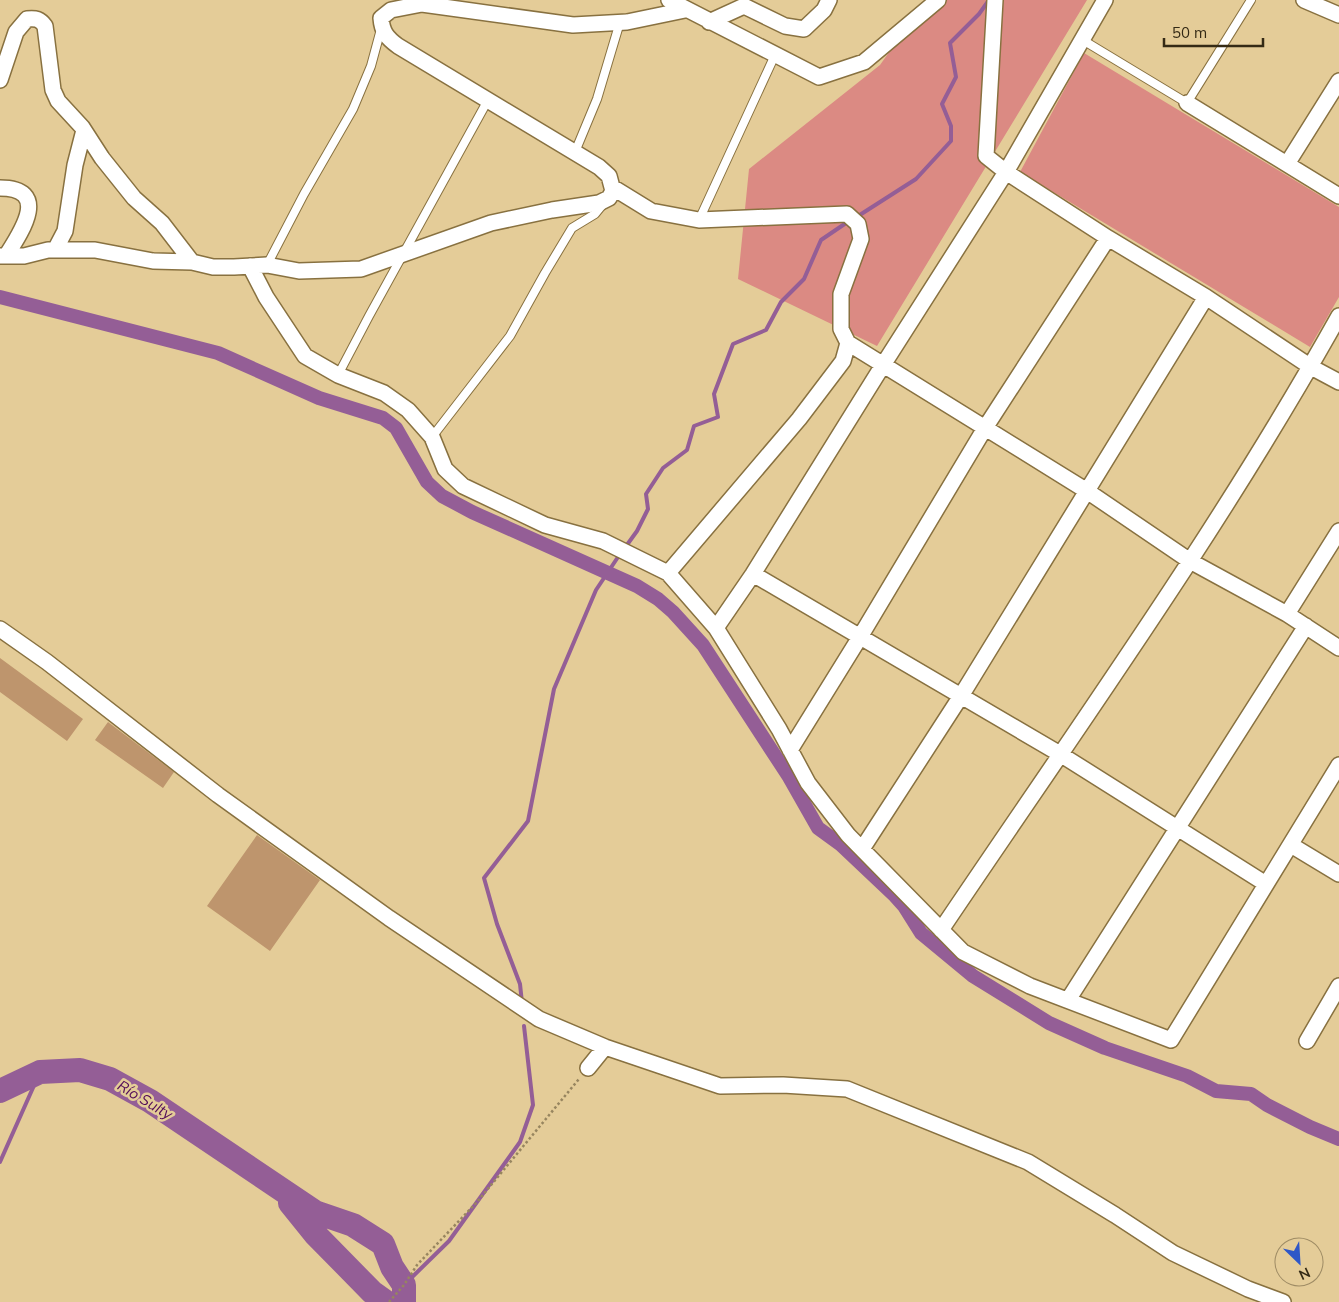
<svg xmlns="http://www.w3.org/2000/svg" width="1339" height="1302" font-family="Mulish,sans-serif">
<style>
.green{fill:#db8a83}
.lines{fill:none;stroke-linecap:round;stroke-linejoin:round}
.stream{stroke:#945e96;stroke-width:4}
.canal{stroke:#945e96;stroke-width:14}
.river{stroke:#945e96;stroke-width:24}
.building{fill:#be956d}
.service-casing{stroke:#887140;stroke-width:10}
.minor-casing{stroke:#887140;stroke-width:18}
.path{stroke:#97855f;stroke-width:2.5;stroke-dasharray:2.5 2.5;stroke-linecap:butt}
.service{stroke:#fff;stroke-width:8}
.minor{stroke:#fff;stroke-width:15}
.labels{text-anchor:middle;stroke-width:5;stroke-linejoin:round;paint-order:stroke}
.water-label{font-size:15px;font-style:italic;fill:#530d58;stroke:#e4cc98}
</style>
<rect width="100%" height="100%" fill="#e4cc98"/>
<path class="green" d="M926,0H1087L877,346L738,279L749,169L880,65Z
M1084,53L1339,207V297L1310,347L1020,172Z"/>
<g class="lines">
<path class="stream" d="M855,218L916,179L951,141V126L942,104L956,77L950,43L979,14L989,0
M624,549L637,531L648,509L646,494L663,468L687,450L694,426L718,417L714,394L733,344L766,330L781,302L804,279L821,240L849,221
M522,1003L520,984L497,924L484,878L528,821L554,689L596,590L620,554
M0,1162L40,1072
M404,1285L449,1241L520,1142L533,1105L524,1026"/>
<path class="canal" d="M0,297L218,353L319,398L383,418L396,428L427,482L442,496L472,512L637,586L658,599L673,612L703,645L789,777L818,828L840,844L895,896L904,906L921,933L973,976L1049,1023L1105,1048L1187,1076L1216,1091L1251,1094L1267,1105L1310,1127L1339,1139"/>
<path class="river" d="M0,1091L40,1072L80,1070L110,1079L150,1101L315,1212L353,1225L383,1244L392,1267L404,1285V1302
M290,1203L315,1234L372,1292L386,1302"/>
</g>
<path class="building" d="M0,658L83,719L67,741L0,692Z
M108,722L174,772L163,788L95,740Z
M257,835L320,880L270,951L207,906Z"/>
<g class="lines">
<g class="service-casing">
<path id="service" d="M1081,39L1187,103L1251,0
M575,152L597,99L620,22
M699,220L775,55
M267,265L304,194L353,109L371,66L381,29
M338,375L369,316L488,100
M432,437L510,336L545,273L572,228L595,214L604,203"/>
</g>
<g class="minor-casing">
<path id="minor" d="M669,0L819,77L864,62L938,0
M995,0L986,156L1006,172L1108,238L1206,297L1311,367L1339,382
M1304,0L1339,15
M709,22L744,6L785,26L804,29L824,10L829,0
M0,80L16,32L27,19C36,18 40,19 45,26L53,90L58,101L82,127L102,158L134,198L162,223L192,262
M1187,103L1339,196
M1287,164L1339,81
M612,187L651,211L699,220L847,214L858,224L861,239L841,294V329L848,343
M0,188C52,188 20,234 6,256
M55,250L65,231L75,165L84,130
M0,256H24L48,250H95L153,261L192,262L213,267H234L267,265L299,271L361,269L491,223L552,210L599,203L609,198L613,191L609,176L599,167L398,46C387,38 382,32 381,18L391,10L422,4L573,25L627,22L685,10
M250,266L266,297L305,356L338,375L384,393L408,410L432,437L445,469L463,486L545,525L603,541L668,573L716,628L779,729L808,783L848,835L963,952L1030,986L1171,1040L1339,765
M668,573L799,419L843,361L848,343L1087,491L1190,561L1287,614L1339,648
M753,574L1060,754L1266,884
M1287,614L1339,531
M716,628L753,574L883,365L1006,172L1105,0
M0,629L47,662L218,795L389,918L539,1019L605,1047L720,1086L783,1085L847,1089L1028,1162L1115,1215L1173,1253L1248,1289L1283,1302
M790,750L860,637L985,428L1108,238
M1291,845L1339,874
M862,849L961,696L1206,297
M941,930C1077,728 1220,529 1339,316
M1068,1000L1306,626
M1307,1041L1339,986
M588,1068L605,1047"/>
</g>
<path class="path" d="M389,1302L404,1285L417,1265L477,1202L579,1079"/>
<use href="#service" class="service"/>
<use href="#minor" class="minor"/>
</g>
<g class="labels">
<g class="water-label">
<text transform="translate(145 1100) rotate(31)" y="5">Río Sulty</text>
</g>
</g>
<g transform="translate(1299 1262) rotate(155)"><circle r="24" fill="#e4cc98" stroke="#9e8b64"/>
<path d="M0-4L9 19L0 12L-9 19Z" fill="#2f57c7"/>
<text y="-8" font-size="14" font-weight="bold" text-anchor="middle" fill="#342a15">N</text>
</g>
<path d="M1164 38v8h99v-8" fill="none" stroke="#342a15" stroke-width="2.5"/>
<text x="1172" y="38" font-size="15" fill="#342a15" stroke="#e4cc98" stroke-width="4" paint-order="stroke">50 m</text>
</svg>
